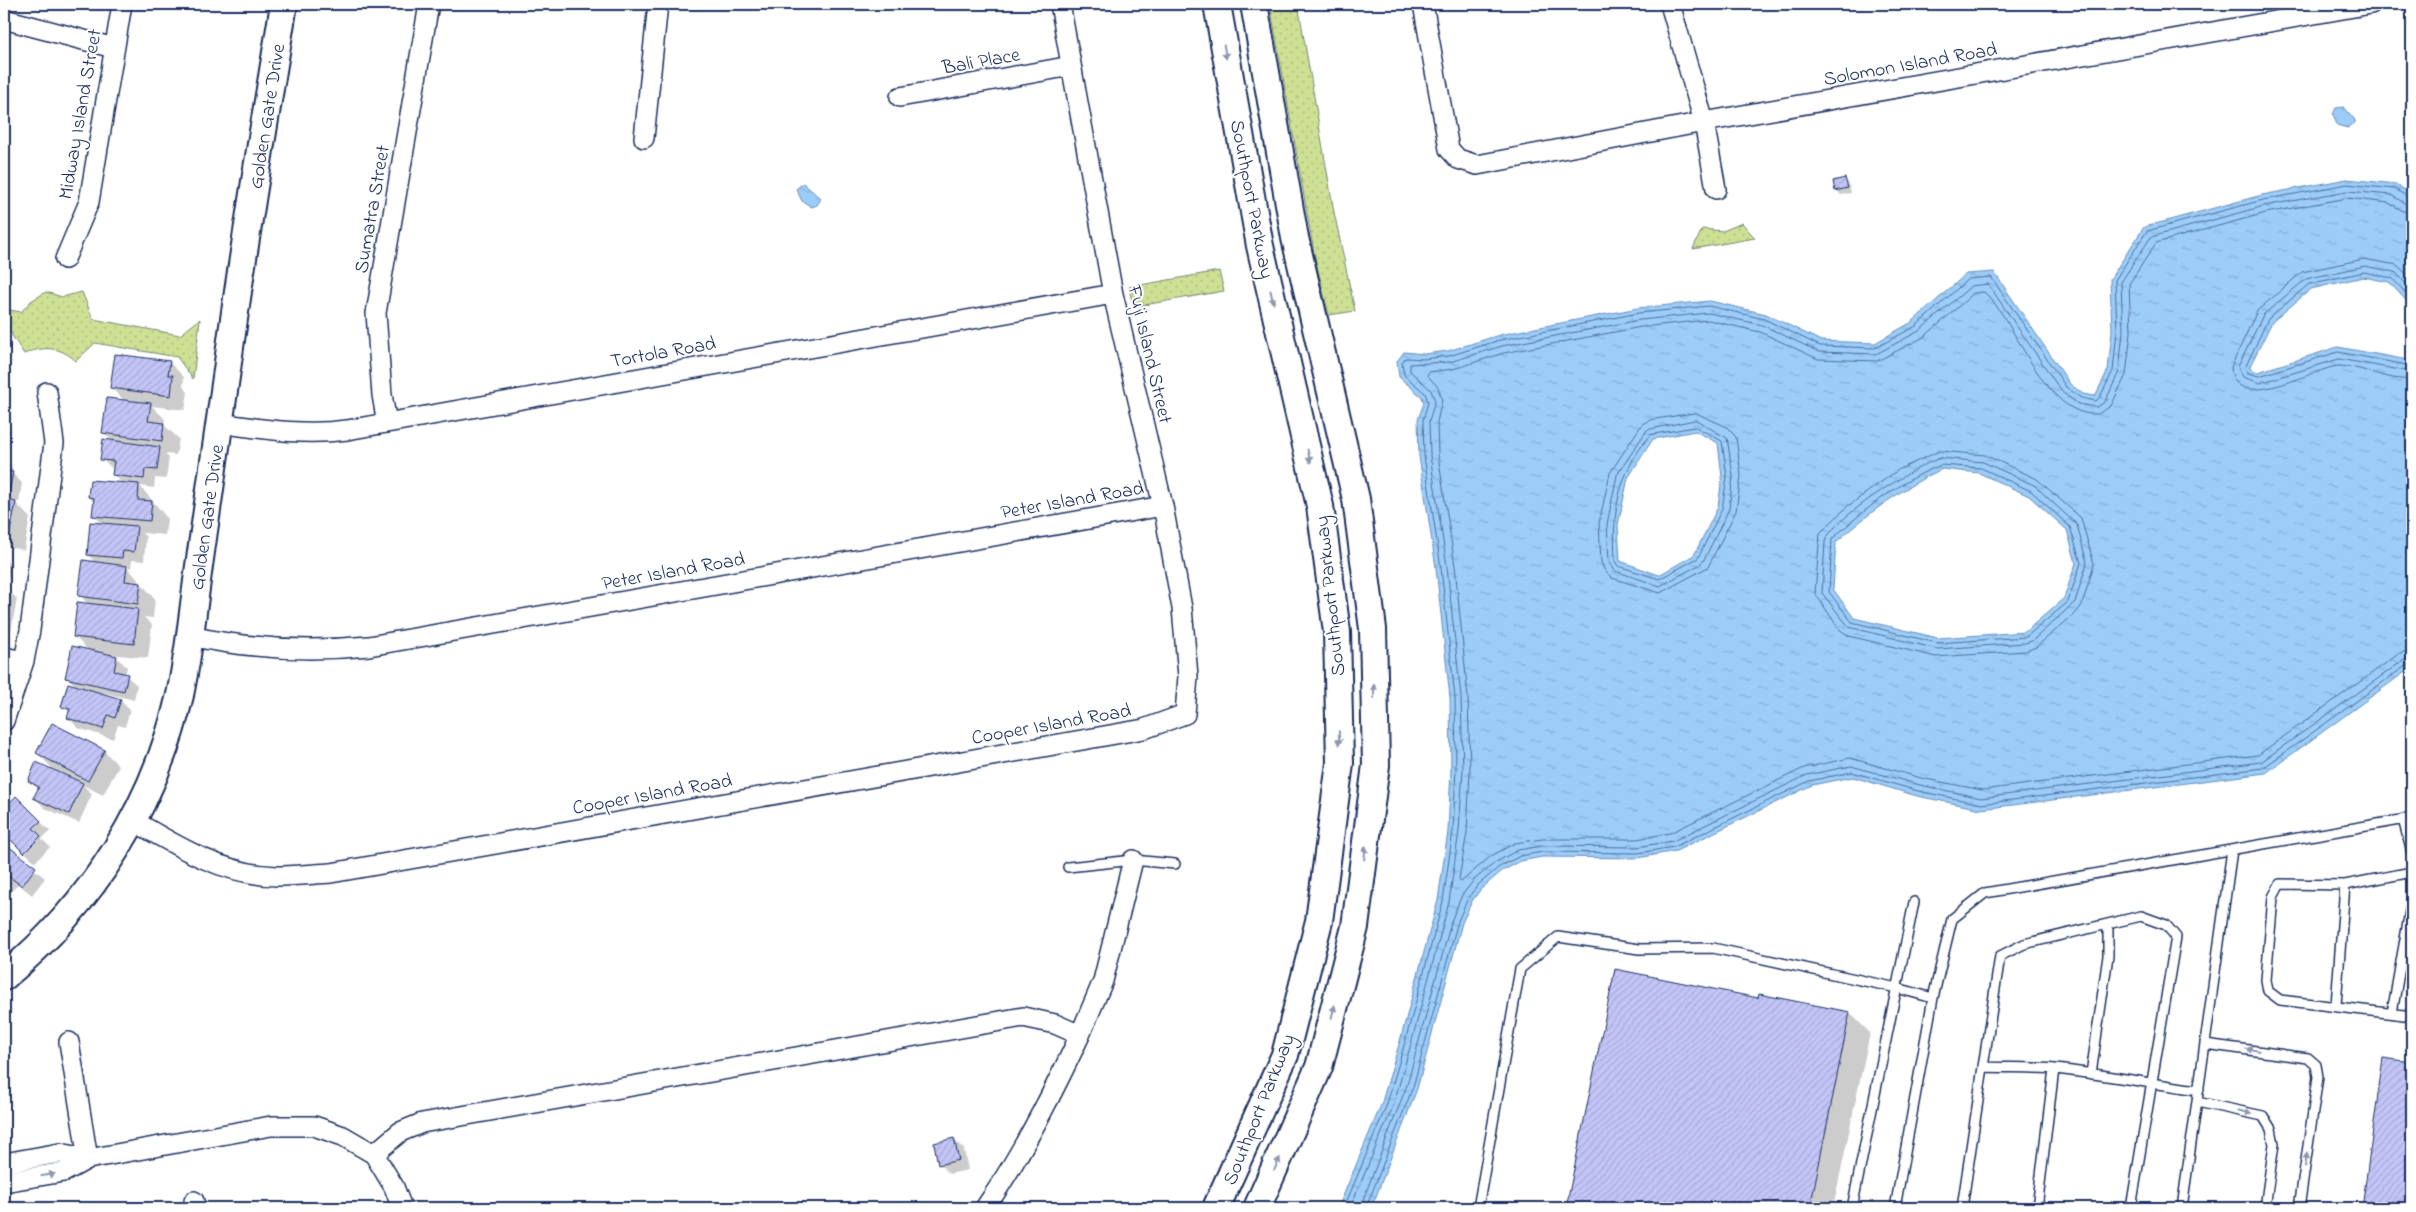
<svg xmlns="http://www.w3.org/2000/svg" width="2416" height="1212" font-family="'Indie Flower',sans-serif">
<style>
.park{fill:url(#park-dots);stroke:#748879}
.water{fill:url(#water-ripples);stroke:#688eba;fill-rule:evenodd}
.shadow{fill:#0003}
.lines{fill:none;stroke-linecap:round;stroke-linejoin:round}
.shore{stroke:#4e6e9c;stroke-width:1}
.building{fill:url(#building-hatch);stroke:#1b2f5e}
.lane-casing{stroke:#1b2f5e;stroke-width:12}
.street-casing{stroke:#1b2f5e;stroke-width:22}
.secondary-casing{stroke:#1b2f5e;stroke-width:30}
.lane{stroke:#fff;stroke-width:9}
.street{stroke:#fff;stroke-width:19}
.secondary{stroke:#fff;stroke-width:26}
.oneway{fill:#8d97ae}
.labels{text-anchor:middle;stroke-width:4;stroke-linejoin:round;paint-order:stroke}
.street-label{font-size:20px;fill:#1b2f5e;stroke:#fff}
</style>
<defs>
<pattern id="park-dots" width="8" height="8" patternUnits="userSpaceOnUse" patternTransform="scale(1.25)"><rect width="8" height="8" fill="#cee094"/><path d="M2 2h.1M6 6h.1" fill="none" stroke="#b0c082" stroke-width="1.8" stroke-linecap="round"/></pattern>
<pattern id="water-ripples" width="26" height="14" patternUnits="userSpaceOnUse" patternTransform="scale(1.25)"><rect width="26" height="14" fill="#9bcdf8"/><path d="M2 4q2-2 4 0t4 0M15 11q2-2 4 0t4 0" fill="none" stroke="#85b0d7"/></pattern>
<pattern id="building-hatch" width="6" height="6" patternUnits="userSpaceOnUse" patternTransform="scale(1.25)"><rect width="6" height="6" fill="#c4c5f7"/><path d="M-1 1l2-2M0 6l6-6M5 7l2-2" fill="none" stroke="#a8aad6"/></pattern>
</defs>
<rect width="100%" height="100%" fill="#fff"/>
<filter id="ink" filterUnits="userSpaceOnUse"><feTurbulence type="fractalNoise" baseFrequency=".02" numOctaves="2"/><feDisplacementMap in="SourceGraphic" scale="10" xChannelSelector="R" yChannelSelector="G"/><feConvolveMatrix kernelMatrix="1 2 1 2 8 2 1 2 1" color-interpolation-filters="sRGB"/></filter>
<g filter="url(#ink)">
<path class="park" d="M1270,4H1298L1334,212L1355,311L1329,315L1315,258Z
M1742,223L1755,238L1693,249L1702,229L1723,231Z
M1219,271L1224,291L1133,307L1129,287Z
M46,292L62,297L82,292L93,319L180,335L200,319L193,379L177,357L95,343L76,361C60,346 43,346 24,354L10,332L4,331V309L21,312L31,301Z"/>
<path class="water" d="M2344,107L2355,120V124L2347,128L2337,125L2333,114L2336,108Z
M2347,179L2396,184L2412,195V307L2389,282L2363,277L2311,289L2272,322L2249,368L2258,372L2338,347L2408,360L2412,357V667L2266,773L1981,809L1917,796L1853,777L1812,785L1676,851L1638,858L1542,857L1521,861L1502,871L1481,889L1472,901L1462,923L1417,1089L1375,1199L1370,1208H1338L1381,1105L1400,1041L1438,900L1448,831L1451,769L1450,698L1436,568L1419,456L1418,419L1424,403L1422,397L1399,377L1397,361L1404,352L1424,354L1448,351L1499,335L1638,308L1710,301L1766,314L1821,341L1875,343L1912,322L1966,274L1994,272L2070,384L2083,394L2095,396L2108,370L2112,331L2110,279L2144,227L2262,195ZM1695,431L1718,443L1722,477L1718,507L1694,555L1659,575L1620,561L1618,525L1628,478L1653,439ZM1942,469L1979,473L2029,496L2067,530L2076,563L2064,598L2025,632L1938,638L1854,618L1833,589L1836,542C1869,513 1902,488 1942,469Z
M803,183L821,199L817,205L812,207L802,201L796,189Z"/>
<path class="shadow" d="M1845,179L1849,184L1851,193L1841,195L1836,190Z
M4,336L9,341L4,372Z
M169,362L184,377L183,387L188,392L185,410L152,406L165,419L164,425L179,439L176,455L165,454L169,458L166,479L155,478L154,488L140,486L167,518L165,535L142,533L146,537L144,561L132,560L131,568L127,567L155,599L153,618L144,617L152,625L148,658L108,654L107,656L117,658L127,667L125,675L137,685L134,700L105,693L104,695L120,700L130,710L125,727L118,725L113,739L78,728L69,718L70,714L63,706L76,686L67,677L90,652L75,637L89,605L80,595L96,563L88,555L103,525L94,515L95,503L89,497L123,484L114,475V470L102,459L113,442L104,433L125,401L111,388Z
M4,422L11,429L6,462L13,469L12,473L22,483L19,502L14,501L30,518L24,550L4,546Z
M4,558L11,566L8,584L4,583Z
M4,586L17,599L11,631L4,630Z
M104,751L119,766L103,795L83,785L92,794L79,823L45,808L35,798L39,790L29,781L59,772L52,768L37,753Z
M16,798L50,831L42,839L50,847L35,862L4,832V811Z
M4,844L45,878L32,895L18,884L11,892L4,886Z
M1616,971L1759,1000L1850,1013L1870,1033L1833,1208H1567Z
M2384,1059L2412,1063V1208H2363Z
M954,1140L964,1149L968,1170L949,1174L940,1164Z"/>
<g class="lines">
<path class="shore" d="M2412,213L2403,211L2389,203L2347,198L2266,213L2156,243L2129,284L2131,332L2126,375L2111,406L2098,414C2043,418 2018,322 1984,292L1974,293L1924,337L1877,361L1818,359L1760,332L1708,320L1641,327L1504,353L1453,369L1429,372L1427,375L1438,387L1442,400L1437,422L1438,455L1455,566L1468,697L1470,770L1467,833L1459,879L1461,882L1491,856L1515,843L1542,839H1637L1670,833L1804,768L1850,758L1921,778L1982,790L2258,755L2400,653L2412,650
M2412,279L2397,265L2364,259L2302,272L2257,311L2231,367C2234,417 2315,367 2339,366C2363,366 2388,382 2412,379
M2412,290L2395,272L2365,266L2306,279L2263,315L2238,367L2243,377L2260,383L2339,359L2406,371H2412
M2412,300L2392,278L2364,272L2309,284L2268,319L2245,368L2248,373L2259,376L2338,352L2407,365L2412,363
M1696,413L1727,427L1736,437L1741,476L1736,511L1708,567L1660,593L1612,578L1605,571L1601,562L1599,523L1610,473L1642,424L1650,420Z
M1696,420L1727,438L1733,476L1729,509L1704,560L1699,565L1660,586L1615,571L1609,561L1607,524L1617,475L1647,430Z
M1696,427L1722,441L1727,477L1722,509L1698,558L1659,579L1618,566L1615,561C1612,510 1618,475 1650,435Z
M1940,451L1985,455L2037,479L2081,518L2094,564L2082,605L2077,612L2036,647L2026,651L1936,657L1849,636L1839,629L1815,593L1820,533L1848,506L1898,470Z
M1941,458L1983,462L2034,485L2077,525L2087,563L2075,602L2032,641L2025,643L1937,649L1849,627L1822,593L1825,542C1829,521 1919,463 1941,458Z
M1941,465L1981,468L2031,491L2070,527L2081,563L2068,602L2026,637L1937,643L1852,622L1829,592L1832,539C1865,509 1900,481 1941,465Z
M1344,1208L1386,1107L1405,1042L1443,901L1453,831L1456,769L1455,698L1441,568L1424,456L1423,420L1428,402L1425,393L1404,375L1402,363L1405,358L1424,359L1449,356L1500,340L1639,313L1709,306L1764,319L1820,346L1875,348L1916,326L1968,279L1991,277L2066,387L2081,398L2096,401L2100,397L2113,371L2117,331L2115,280L2147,231L2263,200L2347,184L2394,189L2412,199
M1350,1208L1392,1109L1411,1044L1449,902L1459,831L1463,769L1461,697L1447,567L1430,455L1429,421L1435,401L1431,390L1410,371V364L1450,362L1502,346L1640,320L1709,313L1762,325L1819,352L1876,354L1919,331L1971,286L1988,284L2062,392L2078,404L2097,407L2105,402L2119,372L2123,331L2121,282L2151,237L2264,206L2347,191L2391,195L2406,204L2412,205
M1360,1208L1407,1085L1452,919L1462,895L1474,880L1496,862L1518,850L1542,846L1637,847L1673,841L1807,775L1851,766L1920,785L1981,798L2261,762L2404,660L2412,657
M1366,1208L1413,1087L1458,921L1468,898L1478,885L1499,867L1520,856L1542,852L1638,853L1674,847L1809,781L1852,772L1918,791L1981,804L2263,768L2407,665L2412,664"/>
</g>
<path class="building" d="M1845,178L1848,188L1835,191L1833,181Z
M115,354L170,361L168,375H173L171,396L110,388Z
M107,398L151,403L148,421L164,423L162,441L102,433Z
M103,439L160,447L157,470L145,469L144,479L112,475L114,461L100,460Z
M4,471L13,472L9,493L4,492Z
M90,480L139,484L138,500L152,501L150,521L92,516L94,498L88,497Z
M4,499L16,502L9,536L4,535Z
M90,522L137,526L134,552L123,551L122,558L87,555Z
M83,560L127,566L125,581L141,583L138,604L78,596Z
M77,602L138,609L134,644L73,637Z
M72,646L117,656L114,671L128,674L124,691L65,678Z
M68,683L121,699L115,718L108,715L103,729L67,718L70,709L61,707Z
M52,723L105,750L88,781L36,753Z
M36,762L83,783L69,814L33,798L39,787L28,781Z
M16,796L41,821L33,828L41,836L24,853L4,833V809Z
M4,843L36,867L22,886L7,875L4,879Z
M1615,969L1758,998L1759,994L1850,1012L1810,1208H1566Z
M2383,1058L2412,1062V1208H2362Z
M954,1138L959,1160L938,1165L934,1143Z"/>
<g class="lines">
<g class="lane-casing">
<path id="lane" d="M2403,819L2412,853
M1068,867L1133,860L1175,864
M2412,872L2345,885L2280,884L2273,897L2266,980L2268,991L2280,1000L2412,1016
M1933,998L1952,919L1985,893L2412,818
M2336,1005L2345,885
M2392,1013L2412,899
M2205,1044L2308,1058L2316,1065L2318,1077L2299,1208
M2091,1074L2108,956V925
M2197,1102L2263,1116L2271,1129L2274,1144L2265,1208
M1478,1208L1520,969L1558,937L1639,949L1713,948L1897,988L1933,998L1895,1208
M1852,1208L1914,902
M1962,1208L1983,1067
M2037,1208L2054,1069
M2131,1208L2176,937L2166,925L2141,916L2024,944L2000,956L1983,1067C2007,1068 2031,1067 2055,1069C2103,1074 2151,1084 2199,1090
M2182,1208L2232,850"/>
</g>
<g class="street-casing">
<path id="street" d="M1423,4L1449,149L1458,159L1477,165L1704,122L2371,4
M1670,4L1704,122L1716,189
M4,19L114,48
M900,97L1071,66
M644,138L658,4
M65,259L89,202L122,4
M219,423C263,429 303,436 347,430L1113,294
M387,423L382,395L376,313L429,4
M190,636C250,649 308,652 369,646L1163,506
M4,657L24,661
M4,721L24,661L30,630L54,443L47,392
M134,821C178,847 224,875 277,876C295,876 313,874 331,873L1144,729L1185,714L1188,676L1182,608L1163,506L1113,294L1060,4
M69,1042L88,1159
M374,1154L394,1187L402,1208
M4,1163L60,1153L88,1159
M4,1182L64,1172L88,1159L271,1126H314L343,1136L374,1154L400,1132L422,1123L1023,1017L1055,1024L1080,1035L1103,981L1133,860
M194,1201L196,1208
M985,1208C1022,1154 1052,1095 1080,1035"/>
</g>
<g class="secondary-casing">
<path id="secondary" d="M1254,4L1295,238L1356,499L1373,629L1376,765L1355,927L1319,1067L1257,1208
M4,977C92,904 154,807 180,695C189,653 193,609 199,566C209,500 218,435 227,370C243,247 264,126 284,4
M1216,1208L1285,1055L1319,921L1340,763L1337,632L1320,506L1260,246L1217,4"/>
</g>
<use href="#lane" class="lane"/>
<use href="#street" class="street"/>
<use href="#secondary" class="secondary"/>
</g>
<defs><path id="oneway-solid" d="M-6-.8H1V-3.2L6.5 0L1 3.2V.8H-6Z" transform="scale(1.25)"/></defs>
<g class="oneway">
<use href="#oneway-solid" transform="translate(1225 52) rotate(80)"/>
<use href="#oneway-solid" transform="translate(1272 297) rotate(77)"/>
<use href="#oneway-solid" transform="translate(1309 456) rotate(77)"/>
<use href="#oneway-solid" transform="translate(1374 691) rotate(-91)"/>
<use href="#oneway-solid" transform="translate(1339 738) rotate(89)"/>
<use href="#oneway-solid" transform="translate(1365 853) rotate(-83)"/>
<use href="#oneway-solid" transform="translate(1333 1012) rotate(-76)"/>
<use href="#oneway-solid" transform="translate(2253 1050) rotate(-172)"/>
<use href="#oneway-solid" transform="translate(2245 1112) rotate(13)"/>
<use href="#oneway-solid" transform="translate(2306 1160) rotate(-82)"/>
<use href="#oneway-solid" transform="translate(1277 1164) rotate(-66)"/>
<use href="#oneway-solid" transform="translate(48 1175) rotate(-9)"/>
</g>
</g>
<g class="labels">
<g class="street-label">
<text transform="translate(981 60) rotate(-10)" y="7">Bali Place</text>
<text transform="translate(1910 63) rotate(-10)" y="7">Solomon Island Road</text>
<text transform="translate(79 114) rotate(-80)" y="7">Midway Island Street</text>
<text transform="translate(266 116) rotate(-81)" y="7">Golden Gate Drive</text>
<text transform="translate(1253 199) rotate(79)" y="7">Southport Parkway</text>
<text transform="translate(371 209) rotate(-80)" y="7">Sumatra Street</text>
<text transform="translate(663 351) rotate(-10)" y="7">Tortola Road</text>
<text transform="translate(1151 354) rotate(77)" y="7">Fuji Island Street</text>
<text transform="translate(1072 499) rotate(-10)" y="7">Peter Island Road</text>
<text transform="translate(206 517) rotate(-82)" y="7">Golden Gate Drive</text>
<text transform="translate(673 570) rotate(-10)" y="7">Peter Island Road</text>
<text transform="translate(1329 596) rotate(-96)" y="7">Southport Parkway</text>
<text transform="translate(1051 723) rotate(-10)" y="7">Cooper Island Road</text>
<text transform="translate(652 793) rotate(-10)" y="7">Cooper Island Road</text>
<text transform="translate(1258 1109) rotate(-68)" y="7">Southport Parkway</text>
</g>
</g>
<rect width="2416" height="1212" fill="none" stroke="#fff" stroke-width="20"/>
<rect x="10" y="10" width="2396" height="1192" fill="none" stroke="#1b2f5e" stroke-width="2" filter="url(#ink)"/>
</svg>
